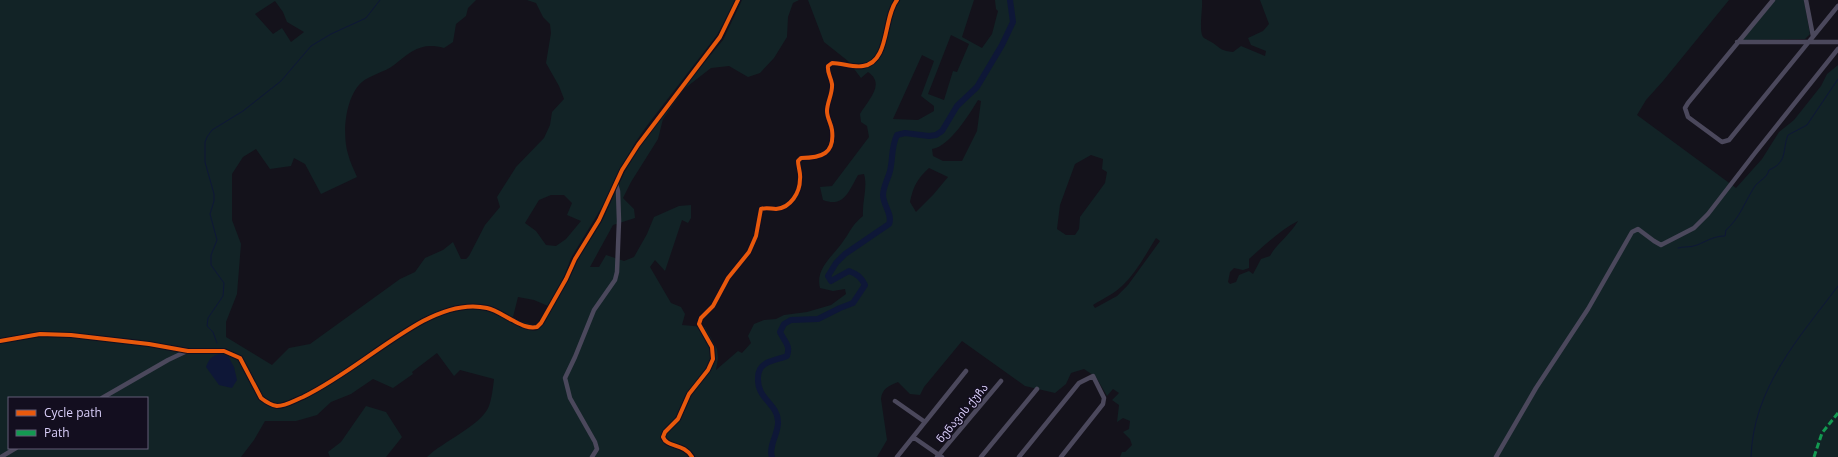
<svg xmlns="http://www.w3.org/2000/svg" width="1838" height="457" font-family="'Open Sans','Noto Sans Georgian',sans-serif">
<style>
.green{fill:#122326;fill-rule:evenodd}
.water{fill:#0e1737}
.lines{fill:none;stroke-linecap:round;stroke-linejoin:round}
.stream{stroke:#0e1737;stroke-width:1}
.river{stroke:#0e1737;stroke-width:6}
.minor{stroke:#4b485c;stroke-width:4.5}
.quiet{stroke:#139951;stroke-width:3;stroke-dasharray:6 3;stroke-linecap:butt}
.cycleway-casing{stroke:#130e1f;stroke-width:6}
.cycleway{stroke:#e8590c;stroke-width:4}
.labels{text-anchor:middle;stroke-width:3;stroke-linejoin:round;paint-order:stroke}
.street-label{font-size:11px;fill:#dbd0fb;stroke:#130e1f}
</style>
<rect width="100%" height="100%" fill="#14121b"/>
<path class="green" d="M0,0H476L468,8L466,16L456,24L453,42L444,48C421,42 412,51 394,65C385,72 370,75 362,82C345,97 342,134 348,154C350,162 354,170 357,177L321,194L305,164L294,158L291,166L270,169L256,149L243,157L232,174V220L241,244L237,294L226,322V337L272,365L289,348L310,344L400,279L415,272L425,258L443,250L453,242L461,259H466L469,256L485,225L500,207L497,197L516,167L544,138L550,125L552,112L564,99L559,86L546,63L551,33L550,24L543,17L536,3L527,0H736L717,35L646,127L635,143L616,177L608,197L571,258L564,277L548,306L534,300L518,297L513,317L520,321L534,325L539,322L545,321L571,275L578,259L602,221L624,173L640,146L689,81L723,40L742,0H799L793,3L788,17L787,37L774,58L760,73L748,77L729,66L711,68L684,89L663,119L658,139L631,182L623,198L634,209L635,218L613,225L590,267H599L606,255L624,261L634,257L647,234L654,217L679,206L691,205V218L688,223L682,220L665,271L655,260L650,267L671,303L681,307L685,314L682,325L705,327L717,349L718,358L716,370L738,351L742,353L751,343L748,336L754,324L764,320L776,319L784,315L807,312L831,305L846,294L845,289L833,291L820,288C815,269 832,257 842,243C851,231 851,226 863,216C862,201 868,187 864,174L858,175C849,191 844,208 823,200L820,187L832,186L869,137L867,126L861,122L860,114C868,100 886,84 868,72L861,78L848,61L824,42L808,0H974L962,37L982,48L992,34L998,11L996,9L995,0H1202C1203,8 1198,34 1204,38C1207,40 1210,41 1213,43C1221,49 1222,51 1233,52L1241,46L1265,56L1266,51L1251,45L1248,38L1263,31L1269,24L1260,0H1729L1663,81L1646,100L1637,115L1736,188L1762,159L1779,132L1794,120L1821,86L1827,74L1838,65V457H1120L1122,452H1125L1132,445L1130,439L1123,432L1129,429L1130,421L1123,418L1117,422L1119,405L1112,400L1119,393L1113,389L1107,396L1096,377L1084,369L1071,373L1066,384L1055,393L1025,386L962,341L924,387L920,395L910,394L898,382C888,386 882,389 881,399L887,440L877,457H427C442,442 482,425 489,406C492,398 493,387 494,379L460,370L454,376L437,353L412,372L413,374L393,388L373,379L351,394L331,402L317,415L296,421H265L254,440L241,457H0ZM275,1L283,12L287,22L304,32L291,42L282,28L273,34L255,14ZM951,35L969,44L957,72L953,71L944,100L928,94ZM922,55L934,61L921,96L934,106V111L918,120L893,119ZM978,100L981,101L977,131L962,161H943L933,156L932,149C949,147 969,115 978,100ZM1091,155L1103,159L1102,169L1107,172L1105,183L1080,217L1079,229L1075,235H1066L1057,229L1060,205L1075,164ZM929,168L948,177L933,195L916,212L910,202C913,187 917,179 929,168ZM551,195H564L572,203L567,215L581,221L566,239L556,246L546,245L536,231L525,223L539,200ZM1298,221C1290,235 1277,243 1270,256L1261,259L1253,274L1249,271L1239,275L1236,282L1230,284L1228,282L1230,272L1234,268L1243,270L1249,268V259C1264,246 1280,230 1298,221ZM1156,238L1160,241L1128,285L1117,296L1095,308L1093,305C1102,299 1114,294 1122,286C1136,273 1146,254 1156,238ZM9,398H147V448H9Z
M1774,0H1804L1810,34L1805,39L1744,40L1742,39Z
M366,406L386,412L402,437L386,457H330L328,452L341,442Z"/>
<path class="water" d="M220,354L228,356L234,367L237,380L232,388L219,385L206,367C209,359 211,356 220,354Z"/>
<g class="lines">
<path class="stream" d="M1678,248C1684,246 1690,248 1697,245C1707,241 1714,236 1725,236L1726,230C1740,218 1745,201 1755,186C1760,180 1767,178 1769,170C1788,162 1782,150 1788,135L1807,125L1838,79
M217,343L213,332L207,326L208,318L223,296L224,283L211,265V255L217,240L210,214L214,201V194L205,162V142L207,137L212,130L243,111L281,81L311,46L331,34L366,18L380,0
M1751,457C1753,388 1799,338 1838,286"/>
<path class="river" d="M772,457C768,446 779,433 778,421C777,403 757,399 758,378C758,372 760,367 765,364C771,360 780,359 787,356C791,345 784,341 780,332L784,324L791,320L818,319L840,308L853,303L865,285C861,277 857,274 849,271L831,281L828,276L836,263L845,254L889,224C893,215 883,205 883,195C883,187 888,179 890,171C893,159 891,147 897,135L905,133L929,136L936,135L942,131L957,106L977,87L1002,45L1013,22L1010,0"/>
<path class="minor" d="M1773,0L1688,103L1685,108L1688,117L1722,142L1729,140L1838,6
M1806,0L1813,36
M1737,42H1838
M0,341L40,334L71,335L149,344L188,351H224L240,358L261,398C266,402 271,405 277,406C286,406 295,400 303,397C346,376 381,344 423,321C442,311 466,303 487,308C496,310 504,316 512,320C520,324 528,329 537,327L541,323L566,279L575,259L599,220L622,170L638,145L720,37L738,0
M102,398L168,360L187,351
M895,401L925,422
M913,437L942,457
M1,457L16,448
M592,457L597,449L595,442L570,398L565,378L575,357L594,310L615,280L617,272L619,221L618,191L616,184
M692,457C684,443 667,448 663,437L665,432L678,419L689,394L708,370L713,359L712,347L699,324L701,318L713,306L728,278L749,252L756,236L761,209C767,207 771,209 776,209C791,208 800,192 800,179C801,173 798,167 798,161L801,158C821,158 835,154 832,130C831,123 827,118 827,111C827,102 833,93 832,84C831,77 827,73 828,66L832,63C842,63 854,68 863,66C890,62 883,17 897,0
M897,457L966,371
M937,457L1001,381
M981,457L1037,389
M1019,457L1079,383L1093,376L1104,398L1103,404L1061,457
M1496,457L1536,388L1588,309L1632,232L1638,229L1654,241L1661,245L1694,228L1708,214L1755,153L1838,49"/>
<path class="quiet" d="M1814,457L1822,433L1838,413"/>
<g class="cycleway-casing">
<path id="cycleway" d="M0,341L40,334L71,335L149,344L188,351H224L240,358L261,398C266,402 271,405 277,406C286,406 295,400 303,397C346,376 381,344 423,321C442,311 466,303 487,308C496,310 504,316 512,320C520,324 528,329 537,327L541,323L566,279L575,259L599,220L622,170L638,145L720,37L738,0
M692,457C684,443 667,448 663,437L665,432L678,419L689,394L708,370L713,359L712,347L699,324L701,318L713,306L728,278L749,252L756,236L761,209C767,207 771,209 776,209C791,208 800,192 800,179C801,173 798,167 798,161L801,158C821,158 835,154 832,130C831,123 827,118 827,111C827,102 833,93 832,84C831,77 827,73 828,66L832,63C842,63 854,68 863,66C890,62 883,17 897,0"/>
</g>
<use href="#cycleway" class="cycleway"/>
</g>
<g class="labels">
<g class="street-label">
<text transform="translate(962 413) rotate(-50)" y="4">ნენავის ქუჩა</text>
</g>
</g>
<rect x="8" y="397" width="140" height="52" fill="#130e1f" stroke="#635c77"/>
<rect x="16" y="410" width="20" height="6" fill="#e8590c" stroke="#635c77"/>
<text x="44" y="417" font-size="12" fill="#dbd0fb">Cycle path</text>
<rect x="16" y="430" width="20" height="6" fill="#139951" stroke="#635c77"/>
<text x="44" y="437" font-size="12" fill="#dbd0fb">Path</text>
</svg>
